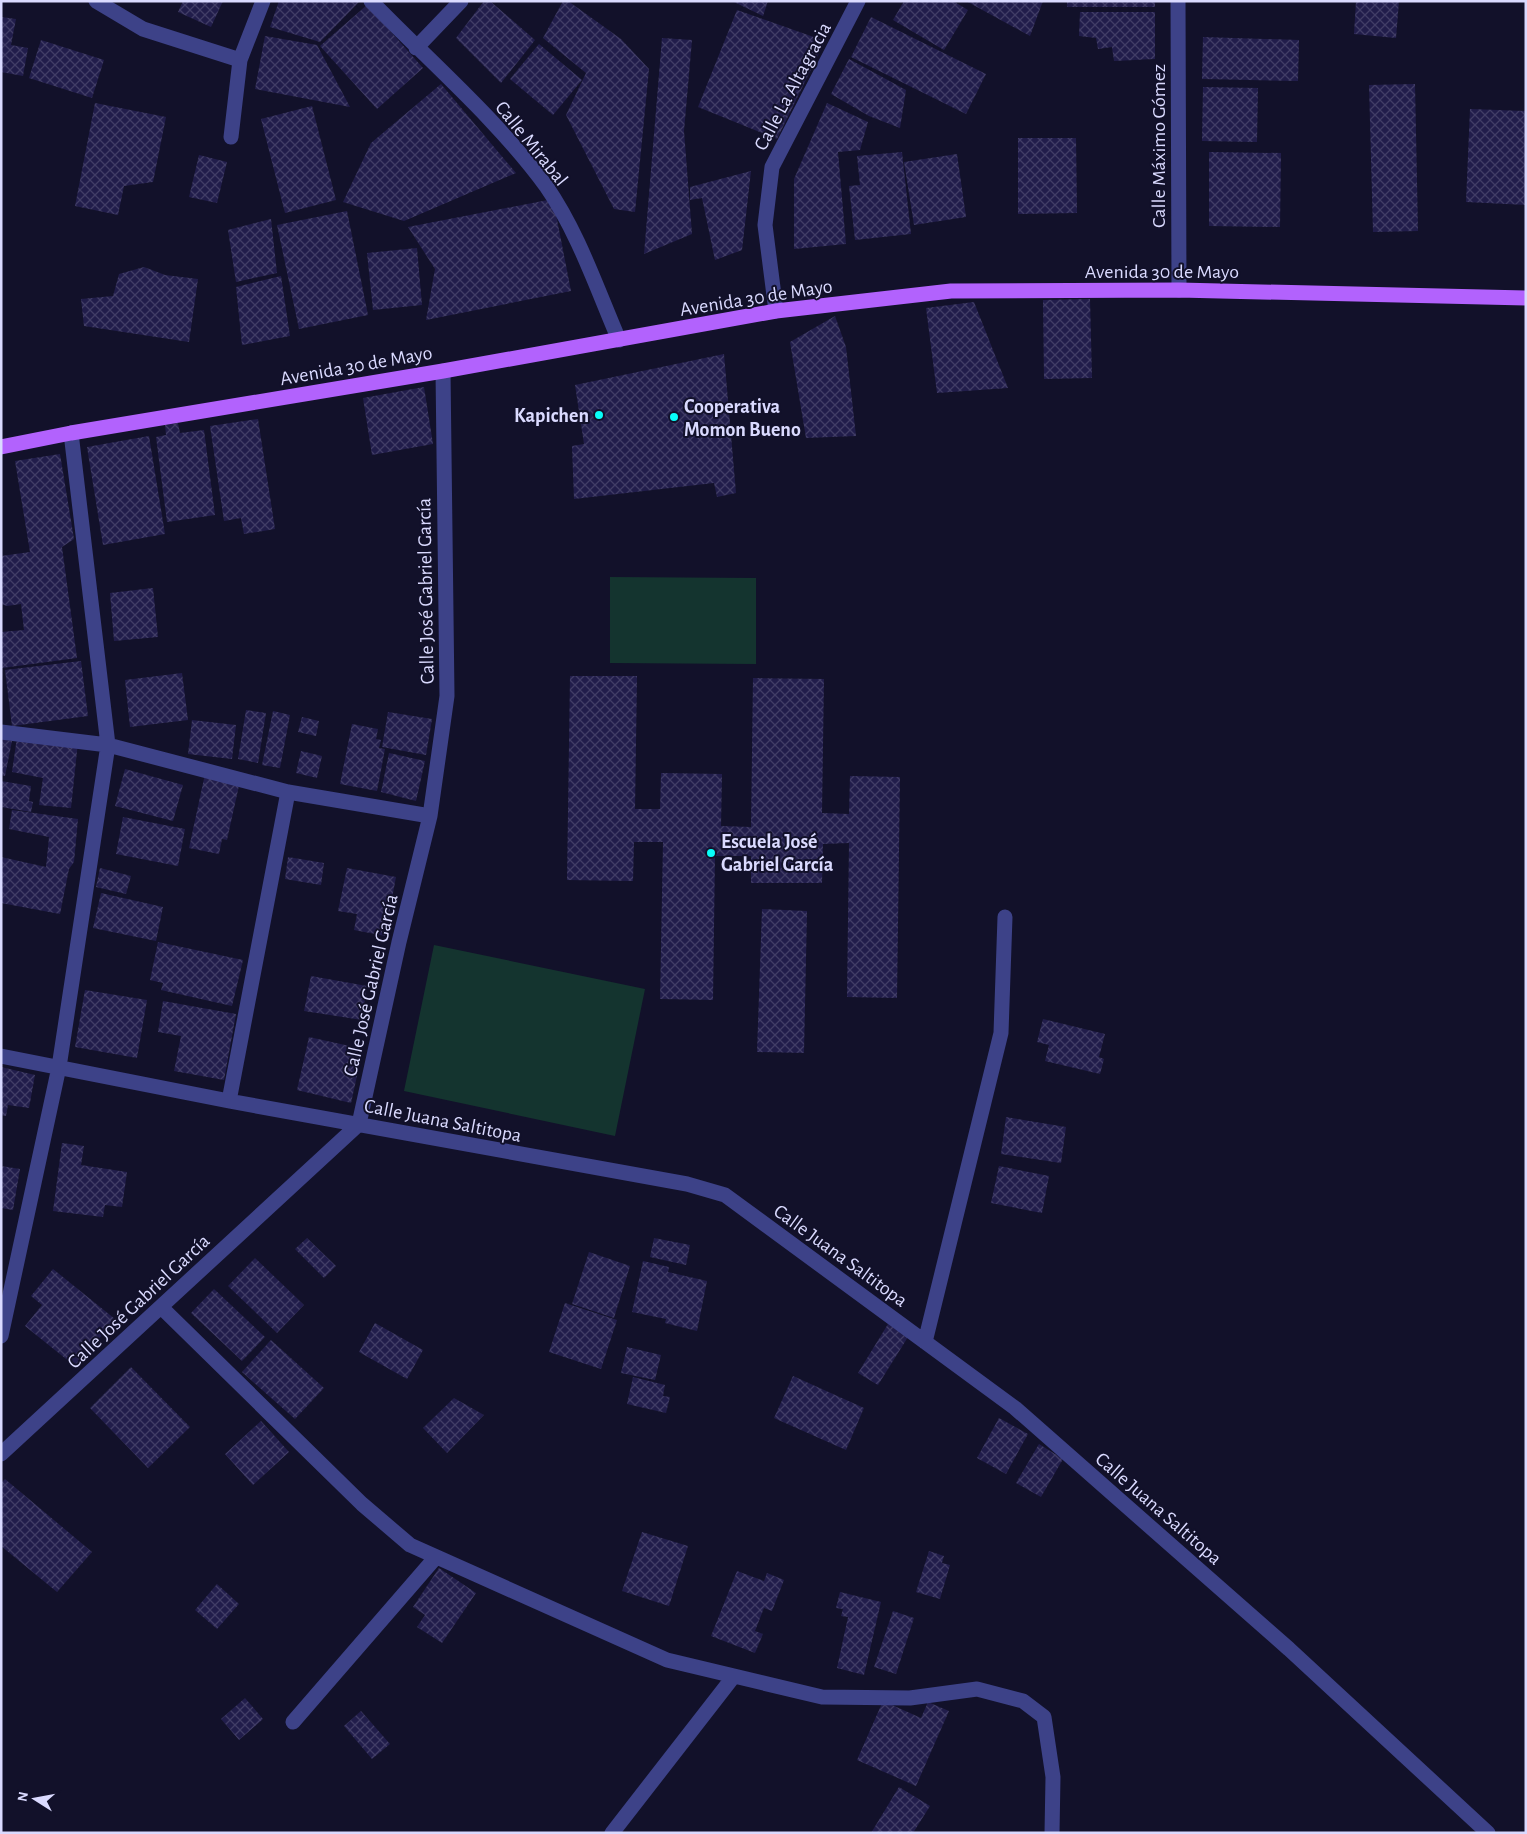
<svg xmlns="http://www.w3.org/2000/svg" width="1527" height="1834" font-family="'Alegreya Sans',sans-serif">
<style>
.green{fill:#14342f}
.building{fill:url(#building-cross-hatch)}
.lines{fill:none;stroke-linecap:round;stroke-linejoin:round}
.minor{stroke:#3d4288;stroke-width:15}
.major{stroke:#b262fd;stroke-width:15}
.poi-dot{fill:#08fdf9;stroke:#12112a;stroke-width:2}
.labels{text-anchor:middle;stroke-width:4;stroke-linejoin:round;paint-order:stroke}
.street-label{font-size:20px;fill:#dadaff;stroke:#12112a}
.poi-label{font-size:20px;font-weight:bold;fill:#dadaff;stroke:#12112a;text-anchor:start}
</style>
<defs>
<pattern id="building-cross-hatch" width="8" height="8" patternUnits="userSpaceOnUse" patternTransform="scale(1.25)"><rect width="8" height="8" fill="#211d4b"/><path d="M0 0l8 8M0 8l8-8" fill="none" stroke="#413d66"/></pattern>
</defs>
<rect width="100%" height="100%" fill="#12112a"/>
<path class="green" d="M610,577L756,578V664L610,663Z
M434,945L645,989L615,1136L404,1091Z"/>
<path class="building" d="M183,1H223L211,27L178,12Z
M279,1H360L320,42L270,27Z
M484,1H490L535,40L501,83L456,38Z
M563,1H568L621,39L649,69L635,212L614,209L566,115L586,73L543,38Z
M732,1H768L763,16Z
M904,1H953L968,10L944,50L893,20Z
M966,1H1043L1030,36Z
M1067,1H1155V7H1067Z
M1356,1H1399L1396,38L1354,34Z
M367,5L423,68L377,109L320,46Z
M737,10L825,41L777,139L698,107Z
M1080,12H1155V59L1114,61L1112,47L1098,49L1096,38L1079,36Z
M1,17L16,19L11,45L28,48L23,76L1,72Z
M871,17L986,74L966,114L851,57Z
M265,36L317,45L350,107L255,89Z
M1203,37L1299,40L1298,81L1202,79Z
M662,38L692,40L684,131L692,234L644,254Z
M41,40L104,60L92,98L29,78Z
M539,44L582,80L553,115L510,79Z
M849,59L906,90L900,128L869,116L831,94Z
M441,84L516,173L404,221L343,202L371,143Z
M1415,84L1418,231L1373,232L1369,85Z
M1203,87L1258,88L1257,142L1202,141Z
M95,103L166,117L153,182L124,186L118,215L75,206Z
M827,103L868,122L860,150L838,152L846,244L794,249V179Z
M312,106L336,200L285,213L261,119Z
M1470,109L1526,111V205L1466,202Z
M1018,138H1076L1077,213L1018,214Z
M902,152L911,234L855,240L849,186L860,185L857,156Z
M1209,152L1281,153L1280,227L1209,226Z
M957,154L966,217L914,225L904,162Z
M199,155L227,162L217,203L189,197Z
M751,171L742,250L715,260L702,198L690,200V187Z
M553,199L571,291L426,320L435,269L408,227Z
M347,211L368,315L299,329L277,225Z
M271,219L277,273L236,282L228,230Z
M417,248L422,305L373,310L367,253Z
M144,267L165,275L198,279L189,342L84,326L81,299L113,296L119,274Z
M281,276L290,336L242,345L236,287Z
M1090,299L1092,378L1044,379L1043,300Z
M974,302L1008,388L937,393L926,308Z
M835,316L846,347L856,436L806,438L790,342Z
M724,354L736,493L717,497L714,483L574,499L572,446L584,444L575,385Z
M424,387L433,444L372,455L363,398Z
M258,419L275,529L244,534L241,518L224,521L210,426Z
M178,423L180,433L204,430L215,515L167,522L156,437L166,435L165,425Z
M149,436L165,534L103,545L87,447Z
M60,454L74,539L62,547L77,658L2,668L1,632L24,630L21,604L7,606L1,604V556L30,552L15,461Z
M153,588L158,637L114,641L110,593Z
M81,661L88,716L12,726L5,670Z
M182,673L188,720L130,727L125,680Z
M570,676H637L635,809H660L661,773L722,774L721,826L751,827L753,678L824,679L822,813L849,814L850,776L900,777L897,998L847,997L849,843L823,844L822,883H751V856H715L713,1000L660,999L663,842H634L633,881L567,880Z
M246,710L266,713L258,763L238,759Z
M273,711L290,715L280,768L262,765Z
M388,712L432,719L426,755L382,747Z
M302,717L319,721L316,736L298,732Z
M192,720L236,725L232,759L188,754Z
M352,724L378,729L376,739L381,740L379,748L385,749L377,791L340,784Z
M17,737L78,742L71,808L39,805L43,778L12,772Z
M1,739L12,741L5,776L1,775Z
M301,751L322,756L317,778L296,773Z
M389,753L425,761L416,801L381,792Z
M125,769L183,785L173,821L115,806Z
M205,774L240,781L227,840L222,839L219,854L189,848Z
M1,781L31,786L29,801L33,802L31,812L1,807Z
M12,810L78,819L74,862L69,869L60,914L1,903V857L46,867L49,837L9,829Z
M123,817L185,829L178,866L116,854Z
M288,857L324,863L321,885L285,879Z
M100,868L131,876L126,894L96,887Z
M347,868L396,877L385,936L354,930L357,914L338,911Z
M101,893L163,907L156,941L93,928Z
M762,909L807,911L804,1053L757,1052Z
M158,942L243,960L232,1006L161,990L163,983L150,980Z
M311,976L367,986L362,1020L304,1011Z
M85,990L147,1000L137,1058L75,1047Z
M163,1001L236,1014L224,1080L174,1071L181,1036L158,1032Z
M1043,1019L1105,1034L1099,1057L1104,1059L1100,1074L1045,1061L1049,1045L1037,1042Z
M309,1037L363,1049L351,1103L297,1090Z
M1,1067L35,1075L29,1108L8,1105L6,1116L1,1115Z
M1006,1117L1066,1127L1061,1163L1001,1154Z
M62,1143L84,1146L81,1165L127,1172L122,1207L105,1205L103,1217L53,1211Z
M1,1166L20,1169L13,1210L1,1208Z
M999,1166L1049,1176L1042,1213L991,1203Z
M307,1238L336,1266L324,1278L295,1249Z
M654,1238L690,1245L686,1265L650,1257Z
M589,1252L630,1266L614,1318L572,1304Z
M255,1258L304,1305L277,1333L228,1286Z
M643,1261L669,1267L668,1272L707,1281L697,1331L665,1323L666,1319L632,1312Z
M53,1269L115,1319L76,1367L25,1326L42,1305L31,1296Z
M214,1289L265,1337L242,1361L191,1313Z
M565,1303L617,1320L601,1369L549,1352Z
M375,1323L423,1350L407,1379L359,1352Z
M888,1324L908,1337L878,1385L858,1373Z
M271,1340L324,1388L295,1419L242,1372Z
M627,1347L661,1355L655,1380L621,1373Z
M131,1367L190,1427L148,1468L90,1408Z
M793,1376L864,1408L846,1450L774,1418Z
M633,1377L665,1385L663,1396L670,1397L666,1413L627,1404Z
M454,1398L484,1415L447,1453L423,1428Z
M999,1418L1028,1434L1006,1474L977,1458Z
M261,1421L289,1452L253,1485L225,1454Z
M1039,1444L1063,1459L1041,1497L1016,1483Z
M5,1479L92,1552L57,1592L1,1546V1483Z
M642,1532L688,1546L669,1606L622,1591Z
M929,1551L944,1556L942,1563L950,1565L940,1599L916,1592Z
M439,1568L476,1593L442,1643L417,1627L425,1615L413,1607Z
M737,1571L764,1581L767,1573L784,1580L772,1611L764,1608L755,1631L763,1634L755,1653L711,1636Z
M217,1584L239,1604L217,1629L195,1610Z
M840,1592L881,1602L864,1675L837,1668L848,1617L841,1616L843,1609L836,1608Z
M893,1611L914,1618L896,1674L874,1667Z
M245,1698L263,1719L239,1740L221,1719Z
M883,1701L921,1718L928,1702L949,1711L916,1786L857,1760Z
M361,1711L390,1744L372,1759L344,1726Z
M899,1787L930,1806L913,1833H871Z"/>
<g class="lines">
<path class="minor" d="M96,1L143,29L240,60
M371,1C430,62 496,118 546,186C578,232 597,289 619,340
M1178,1L1179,290
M416,48L461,1
M231,137L240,60L263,1
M776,311L765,225L772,167L858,1
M1,732L108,745L288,792L430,816
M1,1056L229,1101L687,1184L725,1195L1015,1408L1289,1649L1488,1833
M229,1101L288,792
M161,1307L362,1504L410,1545L667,1660L822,1697L910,1698L977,1689L1023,1701L1044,1717L1053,1777L1052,1833
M1,1336L59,1067L108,745L71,433
M925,1342L1001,1033L1005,917
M1,1454L359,1124L399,942L430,816L447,696L443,371
M293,1722L436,1557
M612,1833L734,1676"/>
<path class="major" d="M1,447L71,433L443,371L776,311L951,291L1179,290L1526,298"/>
</g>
<g class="poi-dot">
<circle cx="599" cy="415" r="5"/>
<circle cx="674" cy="417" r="5"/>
<circle cx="711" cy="853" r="5"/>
</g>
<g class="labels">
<g class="street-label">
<text transform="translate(792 86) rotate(-62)" y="7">Calle La Altagracia</text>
<text transform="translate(532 143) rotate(51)" y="7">Calle Mirabal</text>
<text transform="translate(1158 146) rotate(-90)" y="7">Calle Máximo Gómez</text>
<text x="1162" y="278">Avenida 30 de Mayo</text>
<text transform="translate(756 297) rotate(-9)" y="7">Avenida 30 de Mayo</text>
<text transform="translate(356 365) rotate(-10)" y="7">Avenida 30 de Mayo</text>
<text transform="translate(425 591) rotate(-91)" y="7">Calle José Gabriel García</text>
<text transform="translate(370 985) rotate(-77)" y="7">Calle José Gabriel García</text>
<text transform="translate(443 1120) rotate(11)" y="7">Calle Juana Saltitopa</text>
<text transform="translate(841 1255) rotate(36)" y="7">Calle Juana Saltitopa</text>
<text transform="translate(138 1301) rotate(-43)" y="7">Calle José Gabriel García</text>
<text transform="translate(1159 1508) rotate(41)" y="7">Calle Juana Saltitopa</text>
</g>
<g class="poi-label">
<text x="684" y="413">Cooperativa<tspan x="684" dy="23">Momon Bueno</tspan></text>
<text x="589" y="422" text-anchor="end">Kapichen</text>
<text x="721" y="848">Escuela José<tspan x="721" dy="23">Gabriel García</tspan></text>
</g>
</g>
<rect width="1527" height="1834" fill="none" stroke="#dadaff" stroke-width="5"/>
<g transform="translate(35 1799) rotate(281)" stroke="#12112a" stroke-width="4" paint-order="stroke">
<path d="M0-4L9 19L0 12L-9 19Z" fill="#dadaff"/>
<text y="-8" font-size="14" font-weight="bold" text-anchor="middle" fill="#dadaff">N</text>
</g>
</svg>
